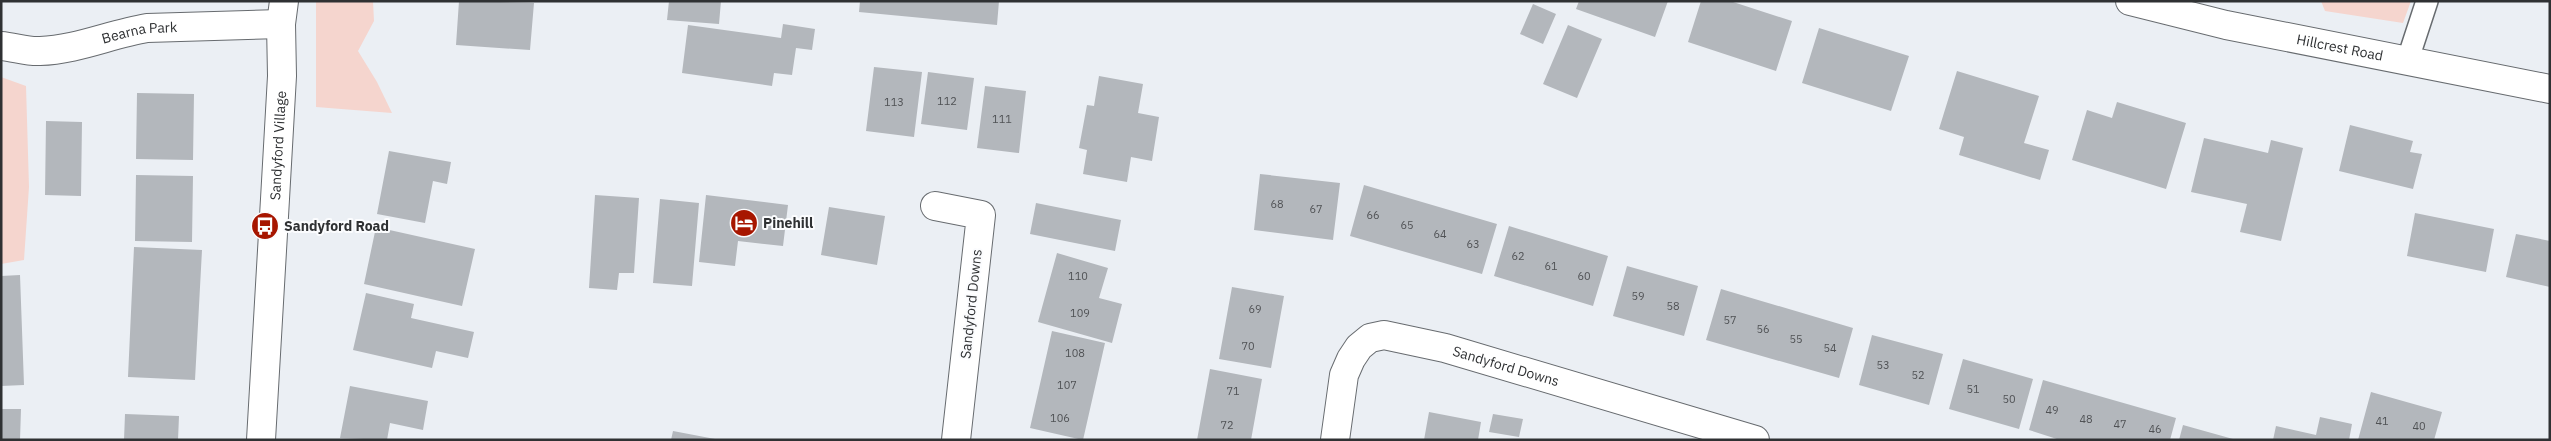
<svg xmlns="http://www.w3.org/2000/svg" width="2551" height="441" font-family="'IBM Plex Sans',sans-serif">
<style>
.green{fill:#f5d5ce}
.building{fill:#b3b7bc}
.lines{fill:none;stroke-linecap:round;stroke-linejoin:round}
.lane-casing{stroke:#676b6f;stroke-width:24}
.street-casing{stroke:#676b6f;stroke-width:30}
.secondary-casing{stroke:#676b6f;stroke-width:30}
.lane{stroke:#fff;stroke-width:21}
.street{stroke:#fff;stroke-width:28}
.secondary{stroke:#fff;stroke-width:28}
.labels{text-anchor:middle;stroke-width:4;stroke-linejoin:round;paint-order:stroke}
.number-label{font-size:11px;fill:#505255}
.street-label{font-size:14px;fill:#2f3133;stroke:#fbfcfe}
.poi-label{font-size:14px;font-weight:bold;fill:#2f3133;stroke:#fbfcfe;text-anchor:start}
</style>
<rect width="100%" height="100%" fill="#ebeff4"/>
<path class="green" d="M316,1H373L374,21L358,51L377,82L392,113L316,107Z
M2321,1H2411L2403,23L2325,11Z
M1,77L26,86L29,187L24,260L1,264Z"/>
<path class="building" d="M459,1L534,3L530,50L456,45Z
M669,1H721L719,24L667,20Z
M860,1H999L997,25L859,12Z
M1579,1H1668L1655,37L1576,9Z
M1701,1H1730L1792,21L1776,71L1688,42Z
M1533,4L1556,14L1543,44L1520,34Z
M783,24L815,29L812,50L796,48L792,75L774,73L772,86L682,73L688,25L781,38Z
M1568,25L1602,39L1577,98L1543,84Z
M1819,28L1909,56L1891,111L1802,83Z
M874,67L922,72L914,137L866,131Z
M1957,71L2039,96L2024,143L2049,150L2040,180L1959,155L1964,137L1939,129Z
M928,72L974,78L967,130L921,124Z
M1099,76L1143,84L1138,113L1159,117L1152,161L1131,157L1127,182L1083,174L1087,150L1079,148L1087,105L1094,106Z
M985,86L1026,91L1019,153L977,148Z
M137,93L194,94L193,160L136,159Z
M2117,102L2186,123L2166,189L2072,160L2087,110L2112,118Z
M46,121L82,122L81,196L45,195Z
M2350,125L2413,141L2410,152L2422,154L2413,189L2339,171Z
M2204,138L2268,153L2271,140L2303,148L2281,241L2240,232L2247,204L2191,192Z
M389,151L451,162L447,184L433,181L425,223L377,214Z
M1260,174L1340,183L1333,240L1254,230Z
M136,175L193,176L192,242L135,241Z
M1364,185L1497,224L1482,274L1350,236Z
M595,195L639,198L634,273H619L617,290L589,288Z
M706,195L788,205L783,246L738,241L735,266L699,262Z
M660,199L699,203L692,286L653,283Z
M1036,203L1121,220L1115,251L1030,234Z
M829,207L885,216L877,265L821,255Z
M2415,213L2494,229L2486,272L2407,256Z
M1509,226L1608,256L1593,306L1494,276Z
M376,227L475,249L462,306L364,284Z
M2516,234L2550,241V287L2506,277Z
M134,247L202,250L195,380L128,377Z
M1057,253L1108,268L1099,298L1122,304L1112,343L1038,322Z
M1627,266L1698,286L1684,336L1613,316Z
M20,275L24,385L1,386V276Z
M1232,287L1284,296L1271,368L1219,359Z
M1721,289L1853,328L1839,378L1706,340Z
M366,293L414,304L411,318L474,332L468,358L436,351L432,368L353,350Z
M1052,331L1105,343L1083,440L1030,428Z
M1872,335L1943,354L1929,405L1859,385Z
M1963,359L2033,379L2019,429L1949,409Z
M1210,369L1262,379L1251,440H1197Z
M2043,380L2176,418L2170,440H2060L2029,430Z
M350,386L428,401L423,430L390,423L387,440L340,438Z
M2371,392L2442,412L2434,440H2358Z
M1,409H21L20,440H1Z
M1429,412L1481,422L1478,440H1424Z
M125,414L179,416L178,440H124Z
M1493,414L1523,419L1519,437L1489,432Z
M2320,417L2352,424L2349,440H2273L2276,426L2316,435Z
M2183,425L2233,439V440H2179Z
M673,431L715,439V440H671Z"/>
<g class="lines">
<g class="lane-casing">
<path id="lane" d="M2407,62L2427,1"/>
</g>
<g class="street-casing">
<g id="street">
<path id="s1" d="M1,46C14,47 28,52 40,51C76,50 111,34 147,28L281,24"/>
<path d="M935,206L981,215L956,440"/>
<path id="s2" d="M1335,440L1344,375L1351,359L1359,347L1370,338L1384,335L1445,348L1755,440"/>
</g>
</g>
<g class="secondary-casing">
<g id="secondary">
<path id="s3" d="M2130,1L2226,25L2550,89"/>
<path id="s4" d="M261,440L275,199L282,76L281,24L284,1"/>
</g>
</g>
<use href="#lane" class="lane"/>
<use href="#street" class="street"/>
<use href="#secondary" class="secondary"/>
</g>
<defs>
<g id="hotel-disc" transform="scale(1.4375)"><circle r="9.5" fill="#a71600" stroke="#fbfcfe"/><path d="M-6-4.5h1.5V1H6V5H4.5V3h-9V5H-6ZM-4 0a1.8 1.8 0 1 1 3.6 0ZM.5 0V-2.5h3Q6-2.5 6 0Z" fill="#fff"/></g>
<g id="bus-disc" transform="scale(1.4375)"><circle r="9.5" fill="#a71600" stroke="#fbfcfe"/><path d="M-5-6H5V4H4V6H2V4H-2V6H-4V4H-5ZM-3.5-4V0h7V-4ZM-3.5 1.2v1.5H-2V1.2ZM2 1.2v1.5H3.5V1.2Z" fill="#fff"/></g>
</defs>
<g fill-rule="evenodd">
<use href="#hotel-disc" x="744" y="223"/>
<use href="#bus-disc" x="265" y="226"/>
</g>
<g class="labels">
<g class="number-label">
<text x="947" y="105">112</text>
<text x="894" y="106">113</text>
<text x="1002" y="123">111</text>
<text x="1277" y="208">68</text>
<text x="1316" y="213">67</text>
<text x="1373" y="219">66</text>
<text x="1407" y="229">65</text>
<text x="1440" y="238">64</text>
<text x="1473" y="248">63</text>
<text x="1518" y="260">62</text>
<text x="1551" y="270">61</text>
<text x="1078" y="280">110</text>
<text x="1584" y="280">60</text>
<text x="1638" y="300">59</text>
<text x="1673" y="310">58</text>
<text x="1255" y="313">69</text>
<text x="1080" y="317">109</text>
<text x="1730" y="324">57</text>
<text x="1763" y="333">56</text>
<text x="1796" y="343">55</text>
<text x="1248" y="350">70</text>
<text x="1830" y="352">54</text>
<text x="1075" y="357">108</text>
<text x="1883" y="369">53</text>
<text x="1918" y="379">52</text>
<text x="1067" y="389">107</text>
<text x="1973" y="393">51</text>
<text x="1233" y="395">71</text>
<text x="2009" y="403">50</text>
<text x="2052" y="414">49</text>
<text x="1060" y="422">106</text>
<text x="2086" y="423">48</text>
<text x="2382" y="425">41</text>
<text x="2120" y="428">47</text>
<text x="1227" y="429">72</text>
<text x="2419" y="430">40</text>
<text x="2155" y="433">46</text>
</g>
<g class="street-label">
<text dy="5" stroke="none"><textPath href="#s1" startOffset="141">Bearna Park</textPath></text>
<text dy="5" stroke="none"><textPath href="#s3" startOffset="215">Hillcrest Road</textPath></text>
<text dy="5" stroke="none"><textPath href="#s4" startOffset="295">Sandyford Village</textPath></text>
<text transform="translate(971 304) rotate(-84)" y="5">Sandyford Downs</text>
<text dy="5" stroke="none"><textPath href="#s2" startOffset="252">Sandyford Downs</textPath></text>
</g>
<g class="poi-label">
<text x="763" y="228">Pinehill</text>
<text x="284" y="231">Sandyford Road</text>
</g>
</g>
<rect width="2551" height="441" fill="none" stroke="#2f3133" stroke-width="5"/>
</svg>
